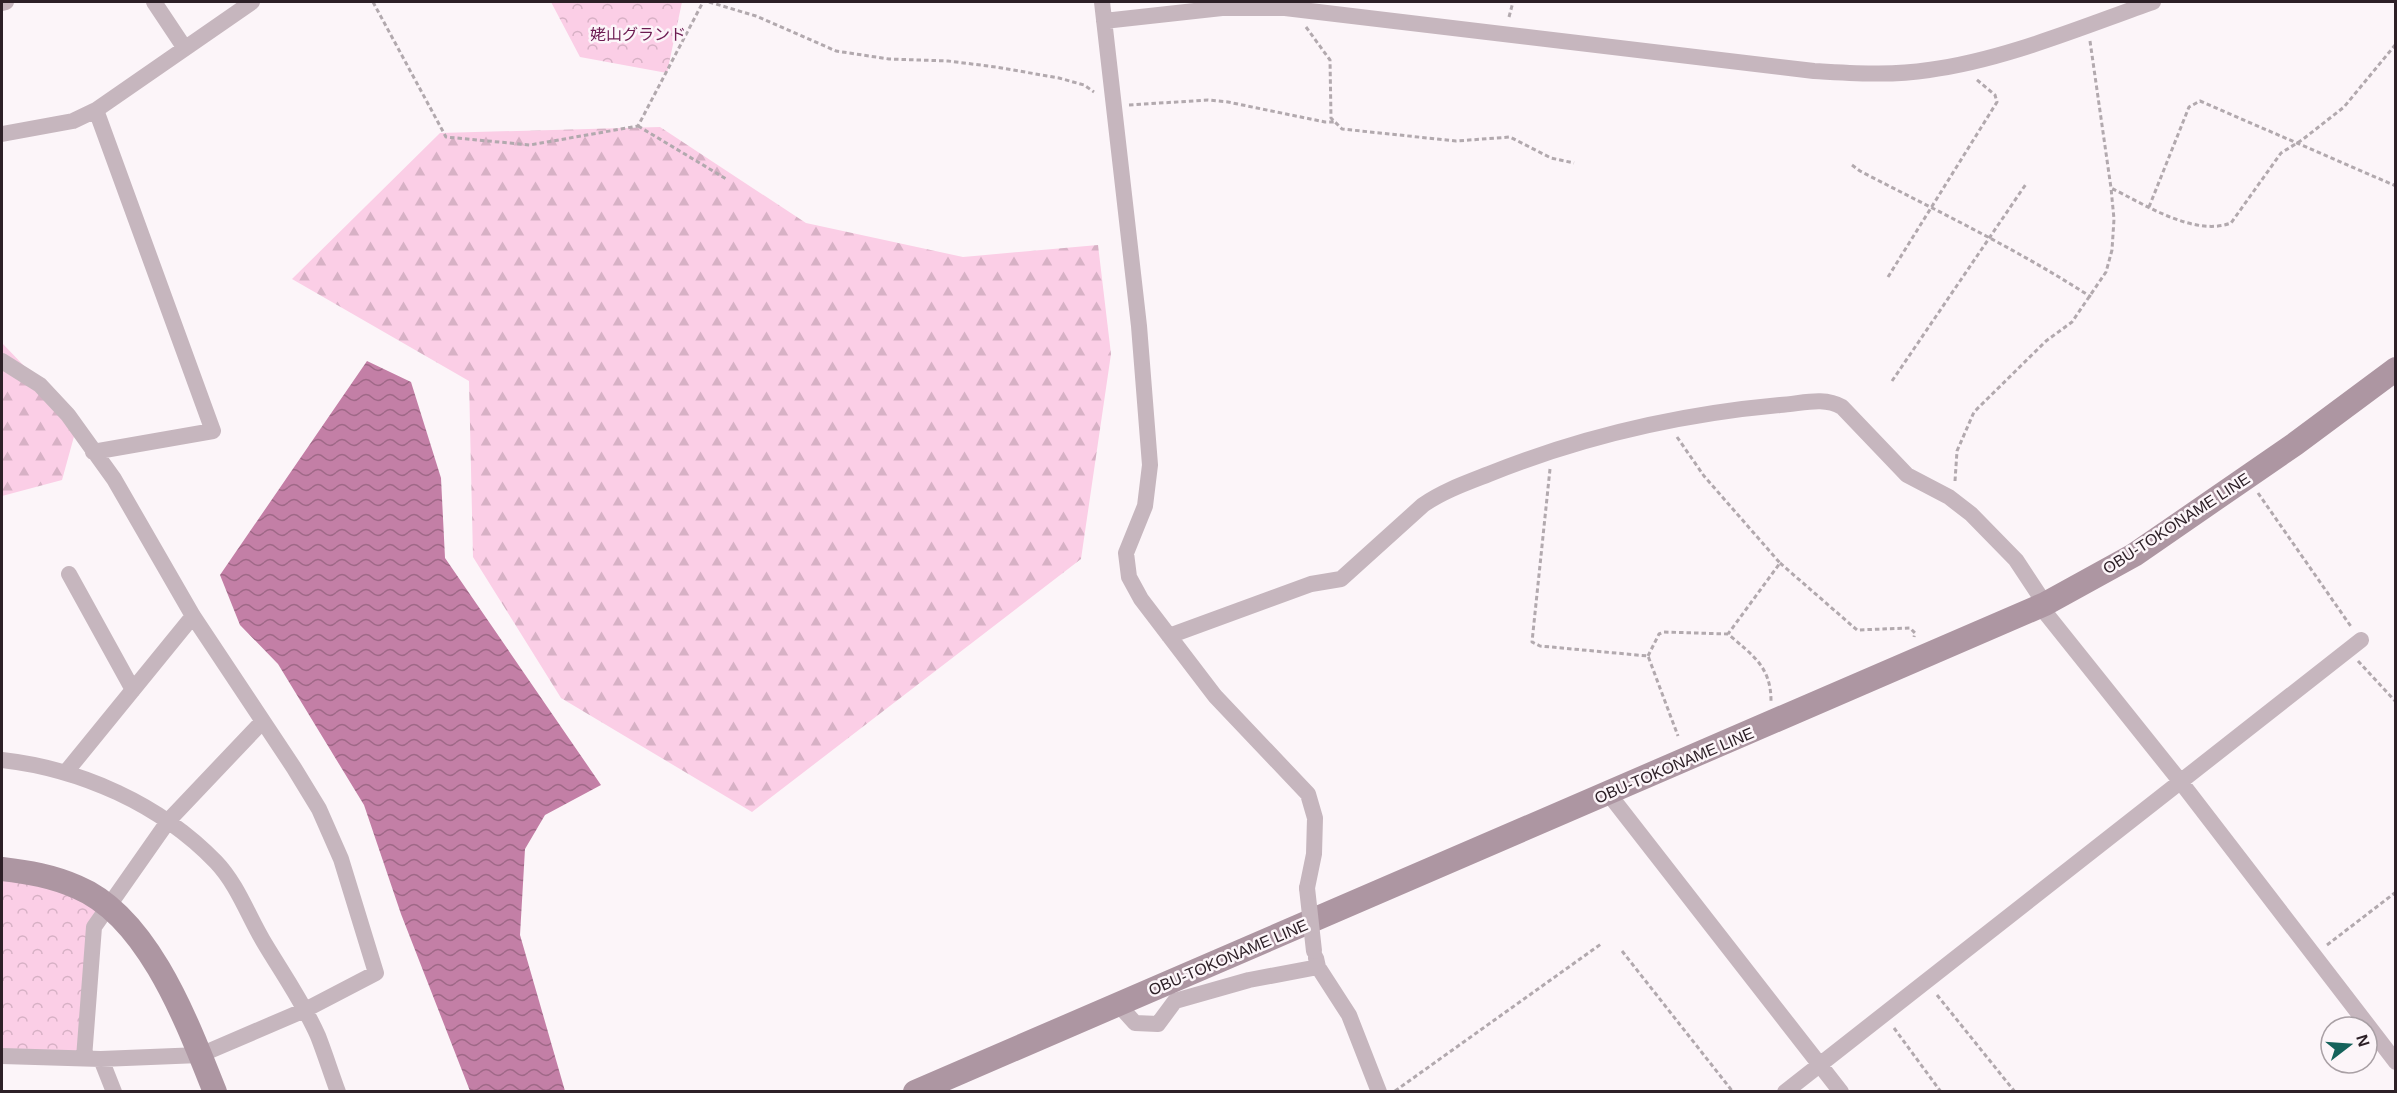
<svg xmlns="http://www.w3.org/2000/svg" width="2397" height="1093" font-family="Arial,'Noto Sans JP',sans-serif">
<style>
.forest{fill:url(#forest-firs)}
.park{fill:url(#park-crowns)}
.water{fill:url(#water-waves)}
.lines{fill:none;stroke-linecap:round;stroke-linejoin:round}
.path{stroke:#b2a9ae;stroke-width:3;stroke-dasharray:4.5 3;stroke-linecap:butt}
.street{stroke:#c6b6be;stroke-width:16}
.secondary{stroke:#ad96a2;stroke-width:24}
.street-bridge{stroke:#c6b6be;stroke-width:16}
.labels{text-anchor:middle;stroke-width:5;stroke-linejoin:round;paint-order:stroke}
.park-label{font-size:16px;fill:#6c1b51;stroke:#fcf5f9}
.street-label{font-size:16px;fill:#2d2027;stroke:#fcf5f9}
</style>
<defs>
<pattern id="forest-firs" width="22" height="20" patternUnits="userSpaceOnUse" patternTransform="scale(1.5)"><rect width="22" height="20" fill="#fbcee6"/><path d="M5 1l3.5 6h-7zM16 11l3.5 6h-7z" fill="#d7b1c5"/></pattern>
<pattern id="park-crowns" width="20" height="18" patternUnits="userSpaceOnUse" patternTransform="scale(1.5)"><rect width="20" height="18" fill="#fbcee6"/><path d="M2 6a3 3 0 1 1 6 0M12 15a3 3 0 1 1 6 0" fill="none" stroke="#d7b1c5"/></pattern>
<pattern id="water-waves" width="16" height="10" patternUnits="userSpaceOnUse" patternTransform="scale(1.5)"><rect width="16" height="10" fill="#c37fa6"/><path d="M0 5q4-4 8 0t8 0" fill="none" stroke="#9f6887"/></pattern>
</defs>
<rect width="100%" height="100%" fill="#fcf5f9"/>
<path class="forest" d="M660,127L806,223L963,257L1098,245L1111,354L1081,559L752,812L561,698L473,557L469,381L292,279L440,133Z
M2,343L78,422L62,480L2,496Z"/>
<path class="park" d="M551,2H682L667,73L580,57Z
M2,869L110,907L94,927L84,1058L2,1056Z"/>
<path class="water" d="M367,361L411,382L441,478L445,558L601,785L545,815L525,849L520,935L565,1091H470L401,914L364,805L278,664L240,625L220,575Z"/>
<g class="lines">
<path class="path" d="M373,2L446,137L530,145L638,126L703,2
M709,2L756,16L836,51L889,59L948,61L996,67L1059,78L1084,85L1094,92
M1509,17L1513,2
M1306,27L1330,60L1331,118L1342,129L1456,141L1510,137L1551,158L1574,163
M2090,41L2111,188C2144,204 2194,237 2231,223L2281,153L2302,140L2344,107L2396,44
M1129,105L1208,100L1228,102L1325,122H1335
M638,126L728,180
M1852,165L1860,171C1939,212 2015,248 2091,297
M2149,207L2189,107L2200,101L2396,186
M1888,277L1997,102L1995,95L1976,79
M1892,381L2026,184
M1677,437L1704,476L1780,563L1728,634
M1550,469L1532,642L1540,646L1648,656L1678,736
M1955,481L1957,451L1974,412L2046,341L2072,322L2106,272L2112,250L2114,219L2111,188
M2258,493L2352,628
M1780,563L1857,630L1910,628L1915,633L1914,637
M1648,656L1659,634L1664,632L1728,634C1752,655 1771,666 1771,701
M2358,661L2396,702
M2395,762H2396
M2327,945L2396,892
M1622,951L1733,1092
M1937,995L2015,1092
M1894,1028L1941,1092
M1395,1091L1601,944"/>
<path class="street" d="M154,2L184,47
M1102,2L1139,326L1150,465L1145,506L1126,553L1129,577L1141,599L1215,696L1308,794L1315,818L1314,854L1307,888
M2,3L6,2
M1104,21L1222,8H1285L1814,71C1853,73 1891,76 1929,70C2004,60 2082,27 2153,2
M2,134L73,121L96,110L252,2
M2,361L40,385L68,415L114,479L193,616L294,768L319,809L341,859L376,973L305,1010L200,1055L101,1059L2,1056
M93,452L213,431L96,110
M69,574L133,690
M2040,606L2180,781L2396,1062
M1169,636L1311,584L1341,579L1423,505C1443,491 1466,483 1489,474C1581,437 1681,414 1780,405C1801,404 1823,396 1842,407L1907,475L1949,497L1971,514L2016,560L2045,604
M2,760C81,769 160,804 216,862C238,885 249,918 265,944C283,974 304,1004 318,1036C325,1054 331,1073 338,1092
M66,772L193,616
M1608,793L1841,1092
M1316,958L1318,967L1349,1015L1379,1092
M1118,1004L1135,1023L1158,1024L1175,1001L1249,980L1318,967
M84,1058L94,927L169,820L262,722
M101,1059L114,1092
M1785,1092L2361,640"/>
<path class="secondary" d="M2,869C28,872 52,876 77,887C149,917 188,1025 215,1092
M915,1092L2045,604L2134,555L2295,444L2396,369"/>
<path class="street-bridge" d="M1307,888L1314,951"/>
</g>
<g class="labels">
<g class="park-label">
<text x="638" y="40">姥山グランド</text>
</g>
<g class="street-label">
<text transform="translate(2176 523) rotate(-33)" y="6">OBU-TOKONAME LINE</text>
<text transform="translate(1674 765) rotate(-23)" y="6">OBU-TOKONAME LINE</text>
<text transform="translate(1228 957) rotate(-23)" y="6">OBU-TOKONAME LINE</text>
</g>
</g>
<rect width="2397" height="1093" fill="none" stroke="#2d2027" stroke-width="6"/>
<g transform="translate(2349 1045) rotate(73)"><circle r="28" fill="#fcf5f9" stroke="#a9a0a5" stroke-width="1.5"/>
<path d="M0-4.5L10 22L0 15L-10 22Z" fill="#15625b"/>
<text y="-9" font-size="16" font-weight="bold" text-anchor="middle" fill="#2d2027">N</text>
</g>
</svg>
